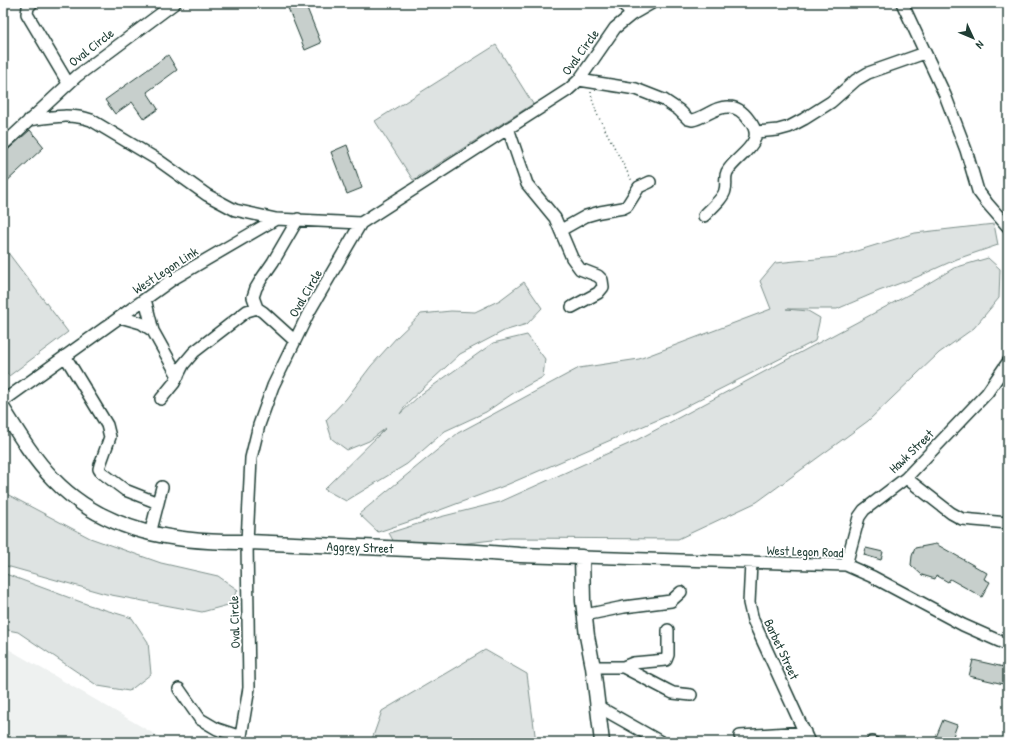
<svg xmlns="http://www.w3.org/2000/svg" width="1011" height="745" font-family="'Patrick Hand',sans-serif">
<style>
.built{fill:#eef1f0}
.green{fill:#dee3e2;stroke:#7e908b}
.building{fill:#c7cfcc;stroke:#1f3d34}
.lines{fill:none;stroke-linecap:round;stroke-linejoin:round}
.minor-casing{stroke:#1f3d34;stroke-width:14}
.major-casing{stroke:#1f3d34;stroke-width:17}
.path{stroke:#1f3d34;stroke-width:1.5;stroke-dasharray:1 3;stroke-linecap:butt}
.minor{stroke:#fff;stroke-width:11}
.major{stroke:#fff;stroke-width:14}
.labels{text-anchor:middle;stroke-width:3.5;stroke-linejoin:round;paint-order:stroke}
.street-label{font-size:13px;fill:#1f3d34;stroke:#fff}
</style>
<rect width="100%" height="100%" fill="#fff"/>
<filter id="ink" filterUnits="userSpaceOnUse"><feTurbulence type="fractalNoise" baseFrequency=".025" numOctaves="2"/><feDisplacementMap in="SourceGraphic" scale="8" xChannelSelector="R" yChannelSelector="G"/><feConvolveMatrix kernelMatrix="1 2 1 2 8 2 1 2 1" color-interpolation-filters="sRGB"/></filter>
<g filter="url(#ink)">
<path class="built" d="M3,646L168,742H3Z"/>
<path class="green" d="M496,45L533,104L413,180L375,121Z
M994,224L998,245L957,259L917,277L879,291L837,309H786L808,311L820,318L815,341L669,415L504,486L411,521L378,532L359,514L458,433L579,368L639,359L771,309L760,281L775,263L837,257L915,233Z
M3,246L68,332L9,376L3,368Z
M988,258L1000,269L999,298L974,328L939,353L868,421L757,502L678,539L509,538L451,545L396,546L389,533L440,517L500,502L635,441L919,289L954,268Z
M524,282L542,308L527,324L504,331L460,354L408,402L400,414L420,395L493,343L527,335L545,359L543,377L515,392L486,412L445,431L407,464L346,501L324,489L386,428L369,441L347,450L332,439L326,420L346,399L371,366L397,337L421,314L451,311L475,312L500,300Z
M3,492L90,538L161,563L218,576L238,590L228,605L202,612L106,594L3,565Z
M3,573L89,605L132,618L148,642L151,674L129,691L98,686L18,632L3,629Z
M485,650L527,674L536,742H371L382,711Z"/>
<path class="building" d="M286,3H305L321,43L305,50Z
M168,55L177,70L147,92L158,109L144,119L132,102L115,114L105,100Z
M30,130L44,147L3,185V154Z
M347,145L362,188L347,194L331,152Z
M936,544L987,573L984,579L990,582L982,597L950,579L948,582L936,575L935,579L922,575L911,565L912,556L915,548Z
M866,548L883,552L881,560L864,555Z
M973,660L1008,668V685L969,676Z
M943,720L957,725L951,742H934Z"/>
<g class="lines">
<g class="minor-casing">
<path id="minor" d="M32,3L28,7L27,14L68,83
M623,3L631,15
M902,3L945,95L966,150L978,191L987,203L1008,227
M579,80L636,89L664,100L679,110L688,119L692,120C705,118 715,106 729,107C738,107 744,113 749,120C769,143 736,155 727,172C724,178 727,184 725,190C724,198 709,210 704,216
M29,120C51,117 69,113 91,120L158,160L207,195L235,210L276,219
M508,128L527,184L555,218L572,258L580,269L598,276L602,280L603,287L598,293L572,307
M756,132L778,130L789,127L804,119L831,102L856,80L868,73L925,53
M3,145L77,76L175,3
M561,230L586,216L600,212L623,208L627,206L639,187L650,182
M145,299L153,331L178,376
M257,308L253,297L256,288L262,278L273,262L298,219
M120,317L141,323L153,331
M65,356L107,425L110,437L100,465L99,469L101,472L125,490L158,503
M161,399L174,383L183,365L194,352L247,311L257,308L263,312L295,341
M3,401L173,279L276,219L361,223
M906,478L951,513L962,519L1008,523
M150,534L162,487
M582,557L846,565L873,577L963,625L1008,645
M751,563L749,603L753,620L809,742
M846,565L859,517L864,510L906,478L987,393L1008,362
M585,615L624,607L671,601L681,592
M593,667H623L667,690L673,693L691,695
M623,667L633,663L666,660L668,655V630
M179,689L200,719L217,729L241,737
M599,707L661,742
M740,736L805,732
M240,742L249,688L247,542L251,458L259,425L273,386L309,312L361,223L568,90L579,80L615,28L631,15L652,3
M872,742H873"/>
</g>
<g class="major-casing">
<path id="major" d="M3,409C18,433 33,458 53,479C105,533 176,543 247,542L477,552L520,555L582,557L583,601L587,636L593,667L602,742"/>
</g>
<path class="path" d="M591,92L592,99L597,114L632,181"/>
<use href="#minor" class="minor"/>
<use href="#major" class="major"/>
</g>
</g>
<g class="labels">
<g class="street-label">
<text transform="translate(91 47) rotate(-38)" y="5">Oval Circle</text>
<text transform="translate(580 52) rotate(-54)" y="5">Oval Circle</text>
<text transform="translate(165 270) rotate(-33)" y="5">West Legon Link</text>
<text transform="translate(305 293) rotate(-60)" y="5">Oval Circle</text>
<text transform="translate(911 451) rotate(-44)" y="5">Hawk Street</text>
<text transform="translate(360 547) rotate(2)" y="5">Aggrey Street</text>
<text transform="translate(805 551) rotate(2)" y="5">West Legon Road</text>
<text transform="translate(234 622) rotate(-92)" y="5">Oval Circle</text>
<text transform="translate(782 649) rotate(65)" y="5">Barbet Street</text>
</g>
</g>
<rect width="1011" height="745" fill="none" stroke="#fff" stroke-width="16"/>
<rect x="8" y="8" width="995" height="729" fill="none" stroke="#1f3d34" stroke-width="1.5" filter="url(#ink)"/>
<g transform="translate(973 38) rotate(134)" stroke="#ffffff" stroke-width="3" paint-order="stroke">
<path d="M0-3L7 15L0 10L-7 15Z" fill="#1f3d34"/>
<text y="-6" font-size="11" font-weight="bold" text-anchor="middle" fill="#1f3d34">N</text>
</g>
</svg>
